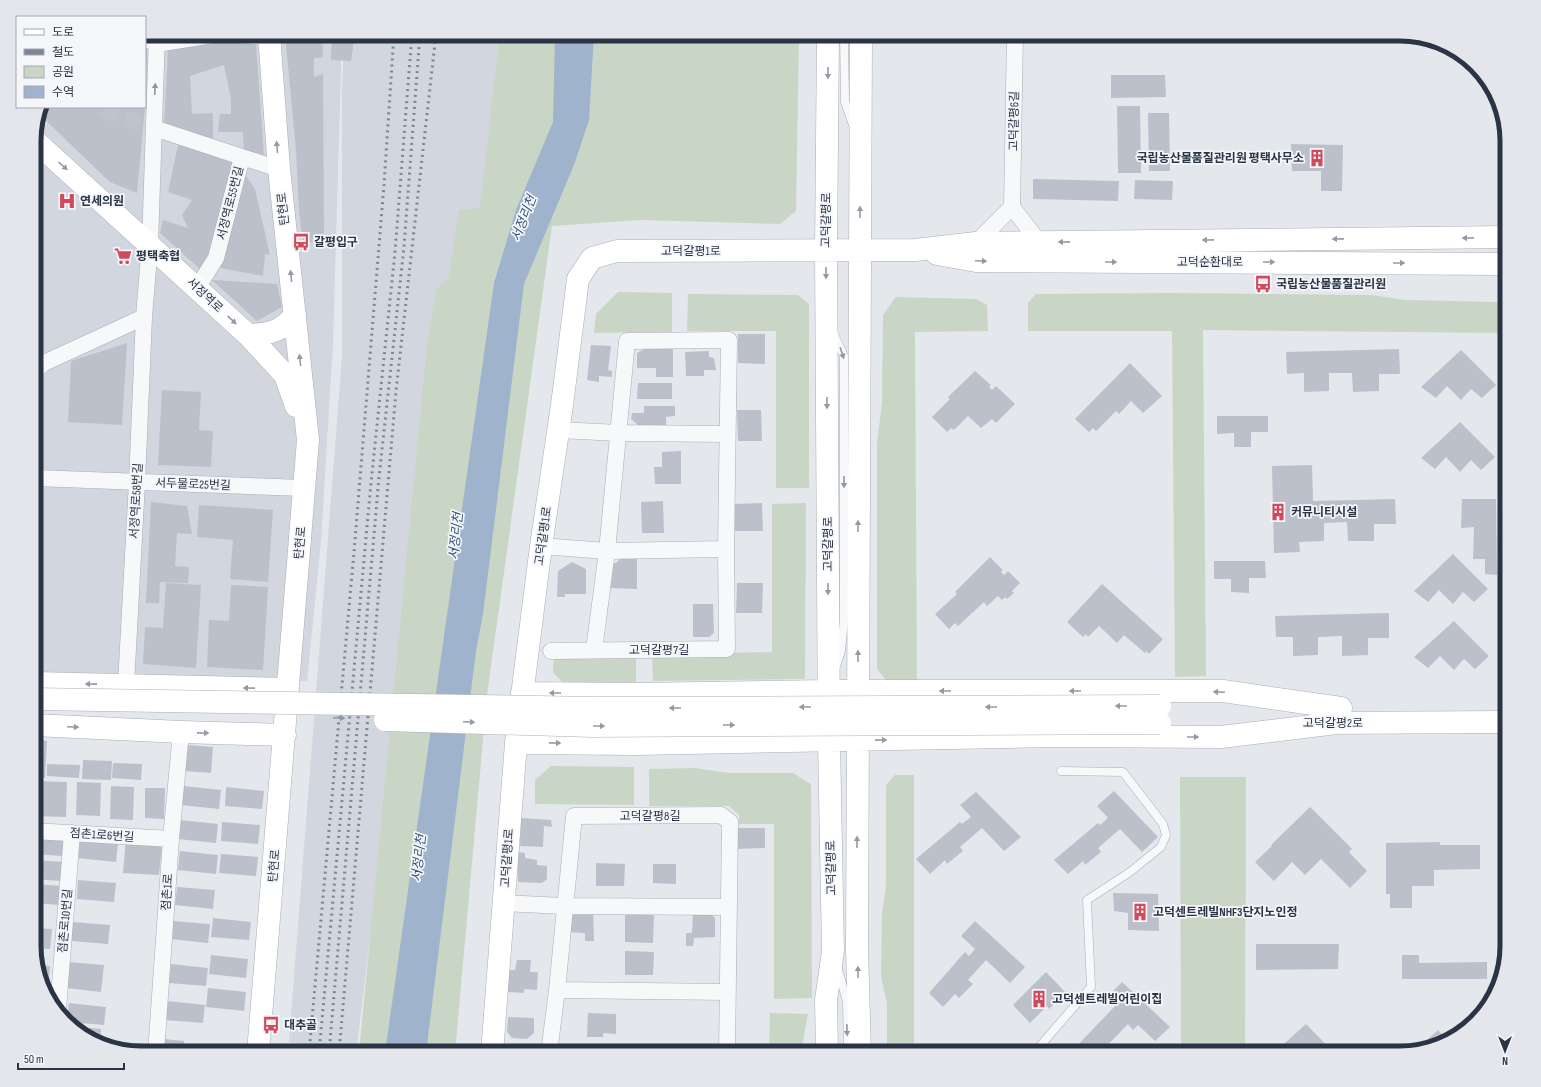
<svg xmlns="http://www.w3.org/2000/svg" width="1541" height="1087" font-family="'Sofia Sans Condensed','Noto Sans KR',sans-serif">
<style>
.built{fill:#d2d6de}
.green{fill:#c9d6c5}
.water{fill:#9fb4cc}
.building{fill:#bbc0ca}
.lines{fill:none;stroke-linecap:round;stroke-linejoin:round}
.street-tunnel{stroke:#bfc3cb;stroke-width:16;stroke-dasharray:16 8;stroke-linecap:butt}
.lane-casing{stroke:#a9aeb7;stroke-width:9}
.street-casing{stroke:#a9aeb7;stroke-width:17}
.secondary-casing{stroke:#a9aeb7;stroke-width:23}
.lane{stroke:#f7f8fa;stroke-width:8}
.street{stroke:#f7f8fa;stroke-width:16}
.secondary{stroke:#fff;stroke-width:22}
.rail{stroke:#7d8696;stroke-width:3;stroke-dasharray:2 4;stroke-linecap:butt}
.secondary-bridge-casing{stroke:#a9aeb7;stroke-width:23;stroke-linecap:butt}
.secondary-bridge{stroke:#fff;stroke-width:22}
.oneway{fill:#959aa2}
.oneway2{fill:#9196a0}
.labels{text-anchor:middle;stroke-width:3.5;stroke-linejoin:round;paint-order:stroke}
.street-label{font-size:12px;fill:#2b3445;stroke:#f4f6f9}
.poi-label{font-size:12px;font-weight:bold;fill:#2b3445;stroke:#f4f6f9;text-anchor:start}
.water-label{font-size:13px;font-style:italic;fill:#34527a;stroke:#f4f6f9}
.rim{fill:none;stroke:#2b3445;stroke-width:5}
</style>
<rect width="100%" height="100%" fill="#e4e7ec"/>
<path class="built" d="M145,34H342L333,343L321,541L307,681H34V135L41,107H145Z
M345,34H506L475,250L426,480L356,1053L289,1042L342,357V85Z"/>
<path class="green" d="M500,34H799L796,211L780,224L641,220L552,226L487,695L455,1053H359L427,345L437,288L449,277L459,210L480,208Z
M618,292L672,293V332L594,333L596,314Z
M1171,293L1372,295L1405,300L1496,302L1506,308L1505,333L1203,330L1206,676L1175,677L1172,331H1028V303L1036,294Z
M688,294L798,295L809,304V488H776V331H687Z
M896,297L976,299L987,305L988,331L915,332L917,681L886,680L877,669V444L882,403L883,315Z
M806,503L805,679L653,681L652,654L772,652V504Z
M636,653V682H562L553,672L554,655Z
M551,766L634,767V805L535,804V780Z
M695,768L729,773H793L811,784L812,998L774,999V824H739V815L729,806H649V769Z
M895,775H914V1053H887V1003L881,977L882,914L886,886V785Z
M1180,777H1246L1245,1053H1181Z
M770,1013L808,1014L801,1053H769Z"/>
<path class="water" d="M555,34H594L589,120L574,165L524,284L483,614L476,651L426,1053H385L494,283L516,210L553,122Z"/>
<path class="building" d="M145,34H148V42L145,40Z
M168,34H181V35L168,37Z
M285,34H322L323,57L314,58V77L323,74L324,241L303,243L299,212L296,150Z
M332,34H350V39L354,40L351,61L331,60Z
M220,41L256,43L264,155L244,150L243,132H218L220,114H231V99L224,65L190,76L192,114L213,113V140L164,126L168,49Z
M145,48L147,49L146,73H145Z
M1111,75H1165L1166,97L1111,98Z
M1117,106H1140L1141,173H1118Z
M41,107H145L137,193L110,182L39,114Z
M1148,113H1169L1170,171H1149Z
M1291,144L1343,145L1342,191H1321V171H1292Z
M178,145L234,160L211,252L200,269L160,233L163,220L188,228L182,215L192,200L168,192Z
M244,173L255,189L270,255L265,254L263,276L220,268Z
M1033,179L1119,181L1118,201L1033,199Z
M1135,180L1173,181L1172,200L1134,199Z
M212,280L277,284L282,307L257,321Z
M738,334H765V364L738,363Z
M127,343L122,425L68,422L71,361Z
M591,345L611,346L608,370L612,371V377L599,376V382L587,380Z
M648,347L673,348V377H656V368H637V353Z
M1399,349L1400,374H1379V391L1353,392L1352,373H1329V391L1304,392V373L1287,374L1286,352Z
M1461,350L1496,385L1482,398L1471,389L1461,400L1447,386L1436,398L1421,387Z
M709,351V357L714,358L716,370H704V376H686L685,352Z
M1130,363L1162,396L1143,413L1131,401L1119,414L1116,411L1096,431L1093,428L1089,432L1075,419Z
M975,371L991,385L989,387L992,390L996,386L1015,404L996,423L992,419L981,428L968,416L954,430L951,428L947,432L932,417L950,399L948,397Z
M638,383H672V399H637Z
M162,390L201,392L199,430L213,431L211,467L158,465Z
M644,406H675V416L666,417V426L638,425L631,419L632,413H644Z
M737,410H761L762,441H738Z
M1217,416H1268V432H1251V447H1234V433L1217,434Z
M1460,422L1495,457L1481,470L1471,460L1460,472L1446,457L1435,469L1421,458Z
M681,451V484H655L654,467H662V452Z
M1312,465L1313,501L1395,499L1396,524H1374V541H1348L1347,522L1324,523V541L1299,542L1300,552L1274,553L1272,466Z
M1462,499H1496L1497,575L1485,574V559H1473L1474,527L1461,528Z
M663,501L664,533H642L641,502Z
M151,502L187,506L192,534L177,533L175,566L189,567L188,583L160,582L159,603H146Z
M762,503L763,531H735V504Z
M199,505L273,510L268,582L230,579L233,540L197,537Z
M1453,554L1488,589L1474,602L1463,592L1453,604L1439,590L1428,602L1414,591Z
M622,557L637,558V589L610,588L612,563H616Z
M990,557L1003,570L1001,572L1004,575L1008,571L1020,583L1012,591L1014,593L1007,599L1005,597L1002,600L998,596L987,606L984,602L958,626L955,623L949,629L935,614L957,594L955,592Z
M1214,561H1265L1266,578H1249V593L1231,592V579H1214Z
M572,562L586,569V594H565V597H557L558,571Z
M166,583L201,585L196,668L143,664L145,627L163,628Z
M737,583H763L762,613H736Z
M1102,584L1163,639L1149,654L1146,651L1145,653L1124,635L1117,643L1099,626L1088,637L1086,634L1083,637L1067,622Z
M231,585L268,587L263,670L207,667L209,620L229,621Z
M693,604H713L714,633L709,637H693Z
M1389,613V638H1368V655L1342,656V636L1318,637V655L1293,656V637H1276L1275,616Z
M1454,621L1489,656L1475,669L1464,659L1454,670L1440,656L1428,668L1414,657Z
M34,740L47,741L45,778H34Z
M187,745L213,747L211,773L184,771Z
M83,760L112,761L111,780L82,779Z
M113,763L142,764L141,780L112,778Z
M47,764L80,765L79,778L47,776Z
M34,781L67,782L66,817L34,816Z
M77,782L101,783L100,816L76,815Z
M111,786L134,787L133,820L110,819Z
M183,786L221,790L219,809L181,805Z
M226,787L264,791L262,809L225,806Z
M145,788H165L164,819L145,818Z
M1114,791L1158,837L1142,852L1120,829L1098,848L1101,852L1085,865L1083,861L1068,874L1054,860L1098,823L1100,825L1108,818L1097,806Z
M976,792L1021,837L1004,851L982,828L960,847L963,851L947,864L945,860L930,874L916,859L960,822L962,824L971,817L960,805Z
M1310,807L1352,849L1349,852L1367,871L1350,888L1321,859L1305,875L1292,862L1274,881L1255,862L1272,846L1271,845Z
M521,818L551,820L552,827L544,826L543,847L520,846Z
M180,820L218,824L216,843L178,839Z
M222,822L260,825L258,844L221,841Z
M734,828H765V848L735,849Z
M34,835L64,838L62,856L34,854Z
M126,838L162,846L159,875L123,873Z
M80,840L118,843L116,862L78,858Z
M1440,842V845H1480V869L1434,870V886H1412V908H1390V894H1386V843Z
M180,851L218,855L216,874L178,870Z
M517,852L525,853V858L537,860V865L547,866V879L542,883L518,882Z
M221,854L258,857L256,876L219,873Z
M34,860L63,862L61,881L34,879Z
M596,863L625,864L624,886H596Z
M653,864H676V884L653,883Z
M78,880L116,883L114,902L77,899Z
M34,884L62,886L60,905L34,903Z
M177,887L215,890L213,909L175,905Z
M1113,893L1158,894L1159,931L1128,930V913L1114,911Z
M573,911H593L594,941H585V933L566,932Z
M693,911H708L715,918V937L694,938L693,946H686V933H692Z
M625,915H654L653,943L625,942Z
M213,918L251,922L249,940L211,937Z
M173,921L210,924L208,943L171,939Z
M975,921L1025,967L1010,983L986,960L968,980L973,984L959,998L955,994L943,1007L929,993L965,952L969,956L975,949L961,936Z
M73,922L110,925L108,944L71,941Z
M34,928L52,929L50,949L34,948Z
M1256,944H1339L1338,969L1256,970Z
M625,951L654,952L653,975H625Z
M211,955L248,959L246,978L209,974Z
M1402,955H1419V963L1487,962V979H1402Z
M517,960H531L530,972H538L537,990L524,989V993L506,992L509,970H515Z
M68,962L104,965L101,992L66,988Z
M171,964L208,968L206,986L169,983Z
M38,965L50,966L48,988L44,987Z
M1046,972L1066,993L1049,1009L1047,1006L1030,1023L1013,1005Z
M1122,982L1170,1027L1155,1041L1138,1025L1133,1030L1128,1024L1100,1053H1070L1117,1004L1108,996Z
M208,988L246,992L244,1011L206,1007Z
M167,1001L205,1005L203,1023L165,1020Z
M69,1003L106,1007L104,1025L69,1022L67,1020Z
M588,1013L616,1014V1034L603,1033V1037H587Z
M508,1017L534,1018V1033L527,1039L512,1038L507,1032Z
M1306,1024L1334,1053H1274Z
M72,1026L101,1029L100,1044L76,1031Z
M1438,1030L1448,1041L1417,1049Z
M164,1039L184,1041L183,1053H163Z
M105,1040L145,1044L144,1053L107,1047L104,1046Z
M226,1047L244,1050V1053H225Z
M980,1047L986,1053H973Z"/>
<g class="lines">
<path class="street-tunnel" d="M104,107L114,115L154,128"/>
<g class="lane-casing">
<path id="lane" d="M844,34L845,102L853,125
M145,43L157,48L219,38L268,41
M833,332L844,356V621L841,651L836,666
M34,353L44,363
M838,969L847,1002L848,1053
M1034,1053L1091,987L1087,900L1130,872L1161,847L1166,835L1163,824L1123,772L1061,771"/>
</g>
<g class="street-casing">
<path id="street" d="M154,128L242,157L216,258L197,288
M242,157L279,169
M1012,207L1015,34
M1012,207L1039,242
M976,243L1012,207
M34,372L44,363L144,317
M559,430L619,433L727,434
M34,476L35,478L304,488
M541,546L607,551L726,549
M551,651L727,649L726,549L729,340L627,341L607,551L594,650
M126,685L137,482L144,317L150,244L157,34
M34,831L171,839
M504,903L564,906L729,907
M557,990L728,992
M58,1009L72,833
M492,1052L515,1053
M156,1053L171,839L181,732
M549,1053L557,990L574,816L721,815L730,822L727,1053"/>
</g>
<g class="secondary-casing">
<path id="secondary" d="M34,140L248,335L285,375L296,406
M937,254L976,261L1507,264
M248,335C268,334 282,332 295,315
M34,683L288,689
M522,693L636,694L828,691H1223L1341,708
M1322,723L1507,722
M34,725L181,732L285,735
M516,743L636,744L1058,736L1221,737L1337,723
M258,1053L308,440L279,169L269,34
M492,1053L516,743L541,546L562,405L578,279L592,258L617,251L915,250L976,243L1507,237
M827,1053L826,1000L833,951L829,741L826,251L828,34
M860,1053L857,950L861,34"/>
</g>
<use href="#lane" class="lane"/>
<use href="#street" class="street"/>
<use href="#secondary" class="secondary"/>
<path class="rail" d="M309,1053L354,552L384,185L394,34
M319,1053L371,483L395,252L412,34
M329,1053L379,477L404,247L420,34
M339,1053L396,391L436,34"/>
<g class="secondary-bridge-casing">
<path id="secondary-bridge" d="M34,699L596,708L1160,706
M385,720L592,726L1160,723"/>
</g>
<use href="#secondary-bridge" class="secondary-bridge"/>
</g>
<defs><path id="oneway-solid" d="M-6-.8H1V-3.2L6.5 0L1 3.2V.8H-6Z"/></defs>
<g class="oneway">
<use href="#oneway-solid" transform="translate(828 73) rotate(91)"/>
<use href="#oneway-solid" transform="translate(277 147) rotate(-95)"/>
<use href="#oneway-solid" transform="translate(63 166) rotate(42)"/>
<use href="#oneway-solid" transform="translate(860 212) rotate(-89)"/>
<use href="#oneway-solid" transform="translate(1468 238) rotate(179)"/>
<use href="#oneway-solid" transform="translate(1338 239) rotate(179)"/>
<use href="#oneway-solid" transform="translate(1208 240) rotate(179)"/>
<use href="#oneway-solid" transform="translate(1064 242) rotate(179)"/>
<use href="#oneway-solid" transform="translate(981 261) rotate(2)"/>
<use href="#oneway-solid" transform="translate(1111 262)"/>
<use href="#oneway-solid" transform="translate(1269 262)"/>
<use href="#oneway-solid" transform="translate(1399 263)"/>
<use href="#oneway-solid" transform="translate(826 273) rotate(90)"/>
<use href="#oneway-solid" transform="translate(291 276) rotate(-96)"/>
<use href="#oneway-solid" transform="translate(232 320) rotate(43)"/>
<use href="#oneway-solid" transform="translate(300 360) rotate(-96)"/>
<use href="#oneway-solid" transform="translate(827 403) rotate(90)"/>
<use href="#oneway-solid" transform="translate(858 526) rotate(-90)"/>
<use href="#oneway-solid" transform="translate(828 589) rotate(90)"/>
<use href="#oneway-solid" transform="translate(858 656) rotate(-90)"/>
<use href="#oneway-solid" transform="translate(91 684) rotate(-179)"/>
<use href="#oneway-solid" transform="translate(249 688) rotate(-179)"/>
<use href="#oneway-solid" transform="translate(945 691) rotate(-180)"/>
<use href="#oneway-solid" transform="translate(1075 691) rotate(180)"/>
<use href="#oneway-solid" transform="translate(1219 692) rotate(-178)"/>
<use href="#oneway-solid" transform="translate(555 693) rotate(-180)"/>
<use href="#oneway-solid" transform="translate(1121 706) rotate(180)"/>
<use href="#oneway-solid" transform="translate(805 707) rotate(180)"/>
<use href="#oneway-solid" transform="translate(991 707) rotate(180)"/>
<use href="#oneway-solid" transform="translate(675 708) rotate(180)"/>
<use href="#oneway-solid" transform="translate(339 718) rotate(2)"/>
<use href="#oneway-solid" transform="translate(469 722) rotate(2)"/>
<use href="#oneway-solid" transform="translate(729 725)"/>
<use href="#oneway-solid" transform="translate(599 726)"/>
<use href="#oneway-solid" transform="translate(73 727) rotate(3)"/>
<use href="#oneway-solid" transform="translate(203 733) rotate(1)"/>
<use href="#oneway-solid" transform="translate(1193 737)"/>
<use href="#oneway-solid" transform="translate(881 740) rotate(-1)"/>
<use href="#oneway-solid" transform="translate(555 743) rotate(1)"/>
<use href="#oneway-solid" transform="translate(857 842) rotate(-90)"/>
<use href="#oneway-solid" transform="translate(858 972) rotate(-91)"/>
</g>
<g class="oneway2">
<use href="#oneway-solid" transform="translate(155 89) rotate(-88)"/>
<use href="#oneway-solid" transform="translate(842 353) rotate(72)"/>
<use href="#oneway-solid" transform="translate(844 482) rotate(90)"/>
<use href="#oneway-solid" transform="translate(847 1030) rotate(89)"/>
</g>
<defs>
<g id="building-bare" transform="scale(1.38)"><path d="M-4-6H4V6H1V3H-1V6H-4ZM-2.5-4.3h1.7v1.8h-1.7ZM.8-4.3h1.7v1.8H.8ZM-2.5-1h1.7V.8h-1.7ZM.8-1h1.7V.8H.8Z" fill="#d1495b" stroke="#f4f6f9" stroke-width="2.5" paint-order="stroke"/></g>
<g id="hospital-bare" transform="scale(1.38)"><path d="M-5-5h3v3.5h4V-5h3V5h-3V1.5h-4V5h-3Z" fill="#d1495b" stroke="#f4f6f9" stroke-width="2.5" paint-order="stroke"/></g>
<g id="bus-bare" transform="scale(1.38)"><path d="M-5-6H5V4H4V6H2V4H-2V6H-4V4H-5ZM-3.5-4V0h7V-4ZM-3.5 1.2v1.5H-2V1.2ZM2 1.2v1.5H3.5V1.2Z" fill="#d1495b" stroke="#f4f6f9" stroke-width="2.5" paint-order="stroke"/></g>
<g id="supermarket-bare" transform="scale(1.38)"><path d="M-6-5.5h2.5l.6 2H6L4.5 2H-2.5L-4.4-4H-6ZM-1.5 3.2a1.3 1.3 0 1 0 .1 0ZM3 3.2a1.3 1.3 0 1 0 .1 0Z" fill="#d1495b" stroke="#f4f6f9" stroke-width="2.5" paint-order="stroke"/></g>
</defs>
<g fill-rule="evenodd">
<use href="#building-bare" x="1317" y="158"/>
<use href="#hospital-bare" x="67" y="201"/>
<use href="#bus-bare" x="301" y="242"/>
<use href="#supermarket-bare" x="123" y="256"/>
<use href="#bus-bare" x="1263" y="284"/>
<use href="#building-bare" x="1278" y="512"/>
<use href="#building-bare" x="1140" y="912"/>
<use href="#building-bare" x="1039" y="999"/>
<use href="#bus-bare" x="271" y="1025"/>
</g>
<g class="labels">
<g class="street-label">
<text transform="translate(1014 121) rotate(-89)" y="4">고덕갈평6길</text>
<text transform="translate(230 203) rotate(-76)" y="4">서정역로55번길</text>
<text transform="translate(283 209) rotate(-96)" y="4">탄현로</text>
<text transform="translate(826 220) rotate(-89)" y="4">고덕갈평로</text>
<text x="691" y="255">고덕갈평1로</text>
<text x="1210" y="266">고덕순환대로</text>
<text transform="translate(205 295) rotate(43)" y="4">서정역로</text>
<text transform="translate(193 484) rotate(2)" y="4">서두물로25번길</text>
<text transform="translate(136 501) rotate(-87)" y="4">서정역로58번길</text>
<text transform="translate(543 536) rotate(-82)" y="4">고덕갈평1로</text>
<text transform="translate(300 543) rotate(-85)" y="4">탄현로</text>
<text transform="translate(828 544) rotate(-90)" y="4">고덕갈평로</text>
<text x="659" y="654">고덕갈평7길</text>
<text x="1333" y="727">고덕갈평2로</text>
<text x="650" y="820">고덕갈평8길</text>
<text transform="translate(102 835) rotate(4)" y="4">점촌1로6번길</text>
<text transform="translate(507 858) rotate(-86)" y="4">고덕갈평1로</text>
<text transform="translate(274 866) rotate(-85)" y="4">탄현로</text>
<text transform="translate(831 868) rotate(-91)" y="4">고덕갈평로</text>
<text transform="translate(167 892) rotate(-86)" y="4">점촌1로</text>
<text transform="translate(65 921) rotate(-85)" y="4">점촌로10번길</text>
</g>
<g class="poi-label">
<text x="1304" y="162" text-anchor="end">국립농산물품질관리원 평택사무소</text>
<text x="80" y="205">연세의원</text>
<text x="314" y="246">갈평입구</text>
<text x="136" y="260">평택축협</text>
<text x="1276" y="288">국립농산물품질관리원</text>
<text x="1291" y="516">커뮤니티시설</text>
<text x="1153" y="916">고덕센트레빌NHF3단지노인정</text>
<text x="1052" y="1003">고덕센트레빌어린이집</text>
<text x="284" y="1029">대추골</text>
</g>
<g class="water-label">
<text transform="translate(523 218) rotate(-69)" y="5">서정리천</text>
<text transform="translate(455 536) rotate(-84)" y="5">서정리천</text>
<text transform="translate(418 858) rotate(-84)" y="5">서정리천</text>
</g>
</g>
<path d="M0 0H1541V1087H0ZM141 41H1400A100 100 0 0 1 1500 141V946A100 100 0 0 1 1400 1046H141A100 100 0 0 1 41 946V141A100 100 0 0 1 141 41Z" fill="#e4e6eb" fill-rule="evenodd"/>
<path class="rim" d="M141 41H1400A100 100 0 0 1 1500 141V946A100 100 0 0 1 1400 1046H141A100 100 0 0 1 41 946V141A100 100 0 0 1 141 41Z"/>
<rect x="16" y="16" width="130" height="92" fill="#f4f6f9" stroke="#a4a8b1"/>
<rect x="24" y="29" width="20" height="6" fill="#ffffff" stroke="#a4a8b1"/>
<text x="52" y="36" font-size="12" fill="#2b3445">도로</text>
<rect x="24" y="49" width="20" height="6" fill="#7d8696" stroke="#a4a8b1"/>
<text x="52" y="56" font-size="12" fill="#2b3445">철도</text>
<rect x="24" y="66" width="20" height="12" fill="#c9d6c5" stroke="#a4a8b1"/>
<text x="52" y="76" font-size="12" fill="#2b3445">공원</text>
<rect x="24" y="86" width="20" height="12" fill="#9fb4cc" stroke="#a4a8b1"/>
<text x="52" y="96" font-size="12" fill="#2b3445">수역</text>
<g transform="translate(1505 1051) rotate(180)" stroke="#f4f6f9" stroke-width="3" paint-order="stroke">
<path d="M0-3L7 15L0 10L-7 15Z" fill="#2b3445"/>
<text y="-6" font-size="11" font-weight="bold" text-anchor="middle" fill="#2b3445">N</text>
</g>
<path d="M18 1063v6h106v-6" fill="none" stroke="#2b3445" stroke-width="2"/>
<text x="24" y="1063" font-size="12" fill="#2b3445" stroke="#f4f6f9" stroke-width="3" paint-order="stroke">50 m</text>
</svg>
